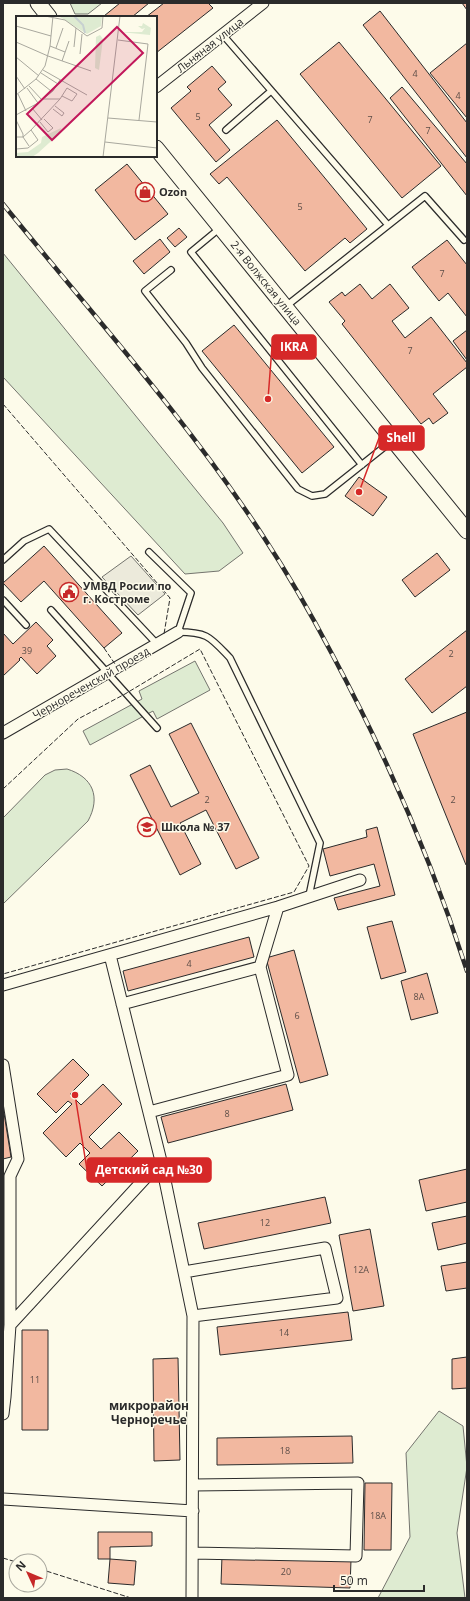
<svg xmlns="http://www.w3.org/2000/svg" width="470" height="1601" font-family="'Open Sans',sans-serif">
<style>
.green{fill:#deebd1;stroke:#74746e}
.parking{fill:#eceadb;stroke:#74746e}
.building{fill:#f2b8a0;stroke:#2b2b2b}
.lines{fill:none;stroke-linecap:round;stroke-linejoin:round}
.lane-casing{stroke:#2b2b2b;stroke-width:8}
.street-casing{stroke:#2b2b2b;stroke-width:13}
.secondary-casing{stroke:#2b2b2b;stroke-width:17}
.lane{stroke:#fdfbea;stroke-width:5.5}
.street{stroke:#fdfbea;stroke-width:11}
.secondary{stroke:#fdfbea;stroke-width:15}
.rail-casing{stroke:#2b2b2b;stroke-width:4.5}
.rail{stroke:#fdfbea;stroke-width:3;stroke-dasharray:9;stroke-linecap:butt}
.fence{stroke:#2b2b2b;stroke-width:1;stroke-dasharray:5 2;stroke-linecap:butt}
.labels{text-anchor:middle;stroke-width:3;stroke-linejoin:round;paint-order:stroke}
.number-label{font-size:9px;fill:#5d4e48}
.street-label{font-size:11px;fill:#2b2b2b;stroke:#fdfbea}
.poi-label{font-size:11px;font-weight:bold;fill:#2b2b2b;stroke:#fdfbea;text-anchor:start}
.neighbourhood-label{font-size:12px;font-weight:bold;fill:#2b2b2b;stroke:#fdfbea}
.inset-river{fill:none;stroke:#c7d0d0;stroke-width:2}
.inset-road{fill:none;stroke:#a9a89e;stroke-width:1}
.view{fill:#c2185b;fill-opacity:0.15;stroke:#c2185b;stroke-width:2}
.inset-edge{fill:none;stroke:#2b2b2b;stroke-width:2}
.leader{fill:none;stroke:#d62828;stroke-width:1.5}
.callout-dot{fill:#d62828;stroke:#fdfbea;stroke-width:1.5}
.callout{fill:#d62828;stroke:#d62828;stroke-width:1.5}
.callout-label{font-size:12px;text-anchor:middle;font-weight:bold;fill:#fff}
</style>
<rect width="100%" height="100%" fill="#fdfbea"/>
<path class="green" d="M70,3H102L88,14H75Z
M3,253L223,523L243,553L219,571L185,574L3,377Z
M195,661L210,690L157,719L153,711L90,745L83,731L142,699L139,691Z
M67,769C93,777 101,797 88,821L3,904V818L45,775L55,770Z
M439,1411L463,1426L467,1467L457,1533L465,1598H378L410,1537L406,1453Z"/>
<path class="parking" d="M131,556L165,594L138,615L102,577Z"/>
<path class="building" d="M120,3H149L132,17L104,16Z
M164,3H208L213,8L156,53V17H146Z
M462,3H467V10Z
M380,11L467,123V158L363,25Z
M339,42L441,166L402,198L300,74Z
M467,43V118L430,73Z
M212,66L226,82L218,89L232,105L209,125L230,150L216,162L171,108L191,91L187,87Z
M402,87L467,164V196L390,98Z
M277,120L367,229L350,243L345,238L305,271L227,177L219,184L210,174Z
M127,164L168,214L135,240L95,190Z
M179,228L187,237L175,247L167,238Z
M160,239L170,252L144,274L133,261Z
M447,240L467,265V317L448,293L439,301L412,267Z
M360,284L372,299L390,284L409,308L392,321L405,338L431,317L467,363V367L433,394L448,413L433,424L429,418L421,424L342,324L345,321L329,302L342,292L345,296Z
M234,325L334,447L302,473L202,351Z
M467,330V360L453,341Z
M359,477L387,497L373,516L345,496Z
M44,546L122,633L104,648L44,581L21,602L3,583Z
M437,553L450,570L415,597L402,580Z
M36,622L53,640L47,646L56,656L37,674L21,657L19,659L20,660L3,676V633L13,644Z
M467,630V686L432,713L405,679Z
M467,712V865H466L413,734Z
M191,723L259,858L236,869L206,810L180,823L201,864L180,875L130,775L150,765L171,807L199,793L169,734Z
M377,827L395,895L338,910L334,898L380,886L374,864L330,876L323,849L367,837L366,830Z
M392,921L406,972L381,979L367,927Z
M249,937L254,957L128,991L123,971Z
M294,950L328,1075L300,1083L266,958Z
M427,973L438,1013L411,1020L401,981Z
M73,1059L89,1075L70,1094L81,1105L103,1084L122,1104L89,1137L101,1149L119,1132L138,1151L102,1186L79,1164L90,1153L80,1143L66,1157L43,1133L72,1104L68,1101L56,1113L37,1094Z
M286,1084L293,1110L168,1143L161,1117Z
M3,1107L11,1157L3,1159Z
M467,1169V1202L426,1211L419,1180Z
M325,1197L331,1223L204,1249L198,1223Z
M467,1216V1243L438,1250L432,1223Z
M370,1229L384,1306L353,1311L339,1235Z
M467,1262V1288L446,1291L441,1266Z
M348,1312L352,1340L220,1355L217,1327Z
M22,1330H48V1430H22Z
M467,1357V1388L452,1389V1359Z
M178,1358L180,1460L154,1461L153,1359Z
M352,1436L353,1463L217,1465V1438Z
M365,1483H392L391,1550H364Z
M98,1532H152V1546L110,1547V1559H98Z
M222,1556L351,1560L350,1588L221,1584Z
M110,1559L136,1561L134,1585L108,1583Z"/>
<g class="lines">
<g class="lane-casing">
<path id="lane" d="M223,35L388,225
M226,130L271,91
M220,228L191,252L362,465
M171,270L145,291L186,343L202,368L298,489L312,496L325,494L393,440
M285,307L425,196L464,240
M149,552L191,593L178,632C208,632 210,637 230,658L320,843L309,896
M3,560L24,541L49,529L157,644
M3,600L26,625
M51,610L157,728"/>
</g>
<g class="street-casing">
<path id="street" d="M156,87L263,3
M3,733L178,632
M110,955L161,1161
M260,967L278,907
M3,985L278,907L360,880
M122,1004L260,967L288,1075L149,1112
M3,1065L18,1159L10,1176V1325L5,1397L3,1414
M184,1272L325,1248L337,1298L193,1316
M10,1325L161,1161L193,1316L192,1598
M3,1499L193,1511
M193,1553L356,1556L358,1483L193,1485"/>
</g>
<g class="secondary-casing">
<path id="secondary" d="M38,3L49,17
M156,148L467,531"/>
</g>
<use href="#lane" class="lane"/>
<use href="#street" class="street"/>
<use href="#secondary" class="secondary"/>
<g class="rail-casing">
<path id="rail" d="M3,204C91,313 186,418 263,536C288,574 311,614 332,654C386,755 432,861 467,971"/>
</g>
<use href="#rail" class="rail"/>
<path class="fence" d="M3,404L170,598L164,634L163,635
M104,648L115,664L116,663
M3,789L78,719L125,694L200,649L309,866L294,892L3,974
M3,1558L16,1562
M40,1569L131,1598"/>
</g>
<defs>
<g id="shop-ring" transform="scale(1)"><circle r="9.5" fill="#fdfbea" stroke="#c62828" stroke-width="1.5"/><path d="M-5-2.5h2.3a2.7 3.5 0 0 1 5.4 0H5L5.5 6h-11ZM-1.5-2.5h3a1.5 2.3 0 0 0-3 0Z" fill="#c62828"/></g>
<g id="civic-ring" transform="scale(1)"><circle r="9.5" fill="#fdfbea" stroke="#c62828" stroke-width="1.5"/><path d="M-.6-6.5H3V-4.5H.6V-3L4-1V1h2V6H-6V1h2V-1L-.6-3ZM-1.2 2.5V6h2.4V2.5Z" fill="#c62828"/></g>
<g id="school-ring" transform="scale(1)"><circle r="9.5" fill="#fdfbea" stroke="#c62828" stroke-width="1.5"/><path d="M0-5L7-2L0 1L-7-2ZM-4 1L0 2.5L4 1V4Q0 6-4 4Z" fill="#c62828"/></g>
</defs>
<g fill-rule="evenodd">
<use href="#shop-ring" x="145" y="192"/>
<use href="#civic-ring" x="69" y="592"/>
<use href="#school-ring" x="147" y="827"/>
</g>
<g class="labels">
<g class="number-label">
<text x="415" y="77">4</text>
<text x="458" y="99">4</text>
<text x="198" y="120">5</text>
<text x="370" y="123">7</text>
<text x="428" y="134">7</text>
<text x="300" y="210">5</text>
<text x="442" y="277">7</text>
<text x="410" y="354">7</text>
<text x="27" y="654">39</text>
<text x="451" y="657">2</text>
<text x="207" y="803">2</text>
<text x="453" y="803">2</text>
<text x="189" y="967">4</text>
<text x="419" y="1000">8А</text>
<text x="297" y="1019">6</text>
<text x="227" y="1117">8</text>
<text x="265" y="1226">12</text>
<text x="361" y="1273">12А</text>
<text x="284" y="1336">14</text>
<text x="35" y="1383">11</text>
<text x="285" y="1454">18</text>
<text x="378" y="1519">18А</text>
<text x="286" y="1575">20</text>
</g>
<g class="street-label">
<text transform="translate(210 45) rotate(-38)" y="4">Льняная улица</text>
<text transform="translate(266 283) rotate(51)" y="4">2-я Волжская улица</text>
<text transform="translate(91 683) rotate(-30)" y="4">Чернореченский проезд</text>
</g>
<g class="poi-label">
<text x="159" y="196">Ozon</text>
<text x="83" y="590">УМВД Росии по<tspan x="83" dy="13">г. Костроме</tspan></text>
<text x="161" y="831">Школа № 37</text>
</g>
<g class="neighbourhood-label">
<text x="149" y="1410">микрорайон<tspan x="149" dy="14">Черноречье</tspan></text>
</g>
</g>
<g transform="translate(16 16)">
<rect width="141" height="141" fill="#fdfbea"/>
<path d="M86,0L85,10L71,18L44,1ZM127,7L135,12L134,19L104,16H126L129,12L126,13L122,10H126ZM84,19L87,23L83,54L79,52L80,21ZM45,112L44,117L22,137L16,141H0V137L12,136L25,127L26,121Z" fill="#deebd1"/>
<path class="inset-river" d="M58,0L67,9L69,17"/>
<path class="inset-road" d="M29,0L49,4L71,20L86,12L87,0M0,10L35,20M102,24L132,28L123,104M0,26L32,40M34,30L49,36M58,31L60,12M40,32L47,12M64,38L66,18M32,40L75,55M0,41L23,60M46,45L53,25M27,54L71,79M25,57L42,68M0,60L9,73M20,63L35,75M13,70L26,84M11,72L22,87M2,78L10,95M0,79L20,63L29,50L34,30L37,0M46,80L56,85L61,78L51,72M44,83L51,72M16,92L26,104M37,93L46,100L48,97L39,90M0,99L22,87L37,75L44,64M92,102L141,106M0,104L7,118V121H0M24,106L32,116L37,112L28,103M15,114L44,83H27M89,126L141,132M0,133L12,132L22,124L15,114L7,121L13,130M87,141L104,0"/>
<path class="view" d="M101,11L127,37L36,124L11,98Z"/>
<rect width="141" height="141" class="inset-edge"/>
</g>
<path class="leader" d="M268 399L272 347M359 492L379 438M75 1095L87 1170"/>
<g class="callout-dot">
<circle cx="268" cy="399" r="4"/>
<circle cx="359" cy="492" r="4"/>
<circle cx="75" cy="1095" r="4"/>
</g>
<g class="callout">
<rect x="272" y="335" width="44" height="24" rx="4"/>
<rect x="379" y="426" width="45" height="24" rx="4"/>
<rect x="87" y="1158" width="124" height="24" rx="4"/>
</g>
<g class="callout-label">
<text x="294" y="351">IKRA</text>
<text x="401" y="442">Shell</text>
<text x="149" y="1174">Детский сад №30</text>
</g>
<rect width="470" height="1601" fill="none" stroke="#2b2b2b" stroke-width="8"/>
<g transform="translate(28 1573) rotate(314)"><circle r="19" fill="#fdfbea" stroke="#a9a89e"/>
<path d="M0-3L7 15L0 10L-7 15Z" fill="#c62828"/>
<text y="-6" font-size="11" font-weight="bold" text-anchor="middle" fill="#2b2b2b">N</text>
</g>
<path d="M334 1585v6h90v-6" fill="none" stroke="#2b2b2b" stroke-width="2"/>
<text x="340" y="1585" font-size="12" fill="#2b2b2b" stroke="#fdfbea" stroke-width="3" paint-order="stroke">50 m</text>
</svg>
